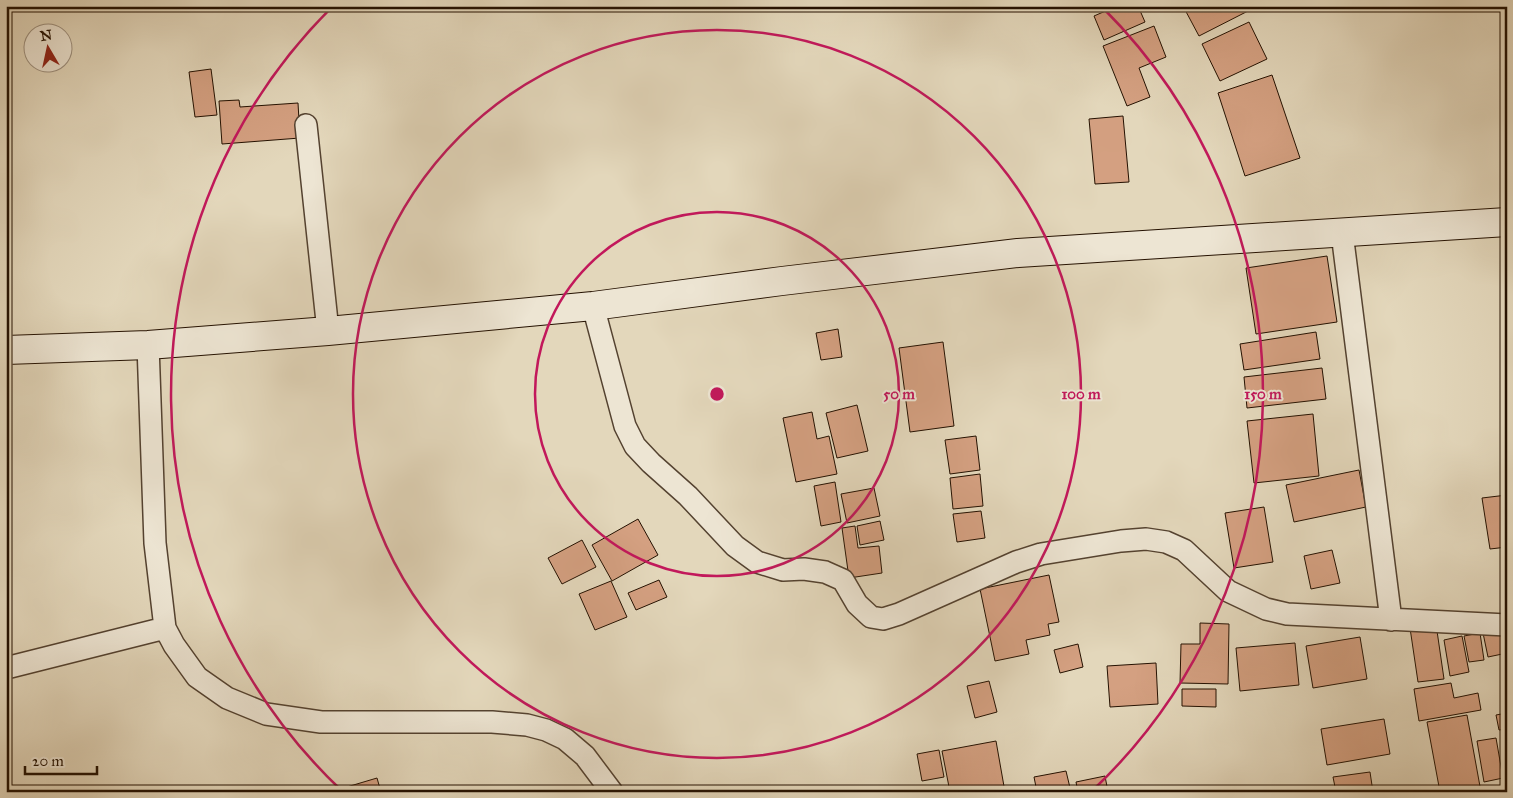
<svg xmlns="http://www.w3.org/2000/svg" width="1513" height="798" font-family="'IM FELL Great Primer',serif">
<style>
.building{fill:#d4a081;stroke:#241101}
.lines{fill:none;stroke-linecap:round;stroke-linejoin:round}
.street-casing{stroke:#544230;stroke-width:24}
.secondary-casing{stroke:#241101;stroke-width:30}
.street{stroke:#ede5d3;stroke-width:21}
.secondary{stroke:#ede5d3;stroke-width:28}
.ring{fill:none;stroke:#c2185b;stroke-width:2.5}
.centre{fill:#c2185b;stroke:#ede5d3;stroke-width:2.5}
.ring-label{font-size:15px;text-anchor:middle;font-weight:bold;fill:#c2185b;stroke:#ede5d3;stroke-width:4;stroke-linejoin:round;paint-order:stroke}
</style>
<rect width="100%" height="100%" fill="#e3d7bb"/>
<filter id="stains"><feTurbulence type="fractalNoise" baseFrequency=".004" numOctaves="4"/><feColorMatrix values="0 0 0 0 .2 0 0 0 0 .09 0 0 0 0 .02 0 0 0 .5 -.17"/></filter>
<radialGradient id="worn" r=".72"><stop offset=".6" stop-color="#630" stop-opacity="0"/><stop offset="1" stop-color="#630" stop-opacity=".3"/></radialGradient>
<path class="building" d="M1117,6H1138L1145,22L1104,40L1094,16Z
M1183,6H1245L1248,11L1199,36Z
M1249,22L1267,59L1220,81L1202,44Z
M1154,26L1166,57L1139,68L1150,97L1127,106L1103,46Z
M211,69L217,115L195,117L189,72Z
M1272,75L1300,158L1245,176L1218,93Z
M239,100L240,107L298,103L300,138L222,144L219,101Z
M1123,116L1129,182L1095,184L1089,119Z
M1327,256L1337,322L1256,334L1246,268Z
M838,329L842,357L821,360L816,333Z
M1316,332L1320,359L1244,370L1240,344Z
M943,342L954,426L910,432L899,348Z
M1322,368L1326,399L1247,408L1244,377Z
M857,405L868,451L837,458L826,413Z
M812,412L817,439L829,436L837,474L796,482L783,418Z
M1313,414L1319,476L1254,483L1247,421Z
M976,436L980,470L950,474L945,440Z
M1359,470L1366,507L1294,522L1286,485Z
M980,474L983,506L953,509L950,478Z
M835,482L841,522L821,526L814,486Z
M874,488L880,516L847,523L841,494Z
M1507,495V547L1490,549L1482,498Z
M1264,507L1273,562L1234,568L1225,513Z
M981,511L985,538L957,542L953,514Z
M638,519L658,555L612,581L592,545Z
M880,521L884,540L860,545L857,526Z
M855,526L858,548L879,546L882,573L849,578L842,528Z
M582,540L596,567L562,584L548,558Z
M1332,550L1340,583L1311,589L1304,556Z
M1049,575L1059,622L1048,624L1050,635L1026,640L1029,654L995,661L980,589Z
M659,580L667,597L636,610L628,593Z
M611,581L627,617L595,630L579,594Z
M1200,623L1229,624L1228,684L1180,683L1181,644H1200Z
M1436,624L1444,679L1418,682L1410,628Z
M1505,629L1507,653L1488,657L1483,633Z
M1480,633L1484,660L1469,662L1464,636Z
M1462,636L1469,672L1450,676L1444,640Z
M1360,637L1367,679L1313,688L1306,646Z
M1295,643L1299,685L1240,691L1236,648Z
M1078,644L1083,667L1060,673L1054,650Z
M1156,663L1158,704L1110,707L1107,666Z
M989,681L997,712L975,718L967,686Z
M1451,683L1454,698L1478,693L1481,710L1419,721L1414,689Z
M1182,689H1216V707L1182,706Z
M1507,713V729L1499,730L1496,715Z
M1467,715L1481,792H1440L1427,722Z
M1384,719L1390,754L1327,765L1321,729Z
M1502,737H1507V768Z
M1496,738L1503,778L1484,782L1477,741Z
M996,741L1005,792H950L942,751Z
M939,750L944,777L922,781L917,754Z
M1066,771L1071,792H1037L1034,777Z
M1370,772L1373,792H1336L1333,777Z
M1105,776L1108,792H1078L1076,782Z
M377,778L381,792H330Z"/>
<g class="lines">
<g class="street-casing">
<path id="street" d="M306,125L328,331
M1342,233L1391,620
M593,306L625,426L635,446L651,463L688,496L735,546L757,562L783,570L804,569L825,572L843,580L857,604L871,617L883,619L899,614L1016,562L1041,554L1121,541L1146,539L1166,542L1184,550L1228,591L1266,609L1287,614L1507,625
M148,345L155,543L165,628L174,645L197,677L227,698L266,714L321,722H492L527,725L546,730L565,739L585,756L612,792
M6,668L165,628"/>
</g>
<g class="secondary-casing">
<path id="secondary" d="M6,350L148,345L328,331L593,306L782,281L1018,253L1507,222"/>
</g>
<use href="#street" class="street"/>
<use href="#secondary" class="secondary"/>
</g>
<g class="ring">
<circle cx="717" cy="394" r="182"/>
<circle cx="717" cy="394" r="364"/>
<path d="M341 790A546 546 0 0 1 331 8M1103 8A546 546 0 0 1 1093 790"/>
</g>
<circle cx="717" cy="394" r="8" class="centre"/>
<g class="ring-label">
<text x="899" y="399">50 m</text>
<text x="1081" y="399">100 m</text>
<text x="1263" y="399">150 m</text>
</g>
<rect width="1513" height="798" fill="none" stroke="#e3d7bb" stroke-width="25"/>
<rect x="8" y="8" width="1498" height="783" fill="none" stroke="#241101" stroke-width="2.5"/>
<rect x="12" y="12" width="1488" height="773" fill="none" stroke="#241101"/>
<g transform="translate(48 48) rotate(351)"><circle r="24" fill="#ede5d3" stroke="#9d907f"/>
<path d="M0-4L9 19L0 12L-9 19Z" fill="#8f2418"/>
<text y="-8" font-size="14" font-weight="bold" text-anchor="middle" fill="#241101">N</text>
</g>
<path d="M25 766v8h72v-8" fill="none" stroke="#241101" stroke-width="2.5"/>
<text x="32" y="766" font-size="15" fill="#241101" stroke="#ede5d3" stroke-width="4" paint-order="stroke">20 m</text>
<rect width="100%" height="100%" filter="url(#stains)"/>
<rect width="100%" height="100%" fill="url(#worn)"/>
</svg>
